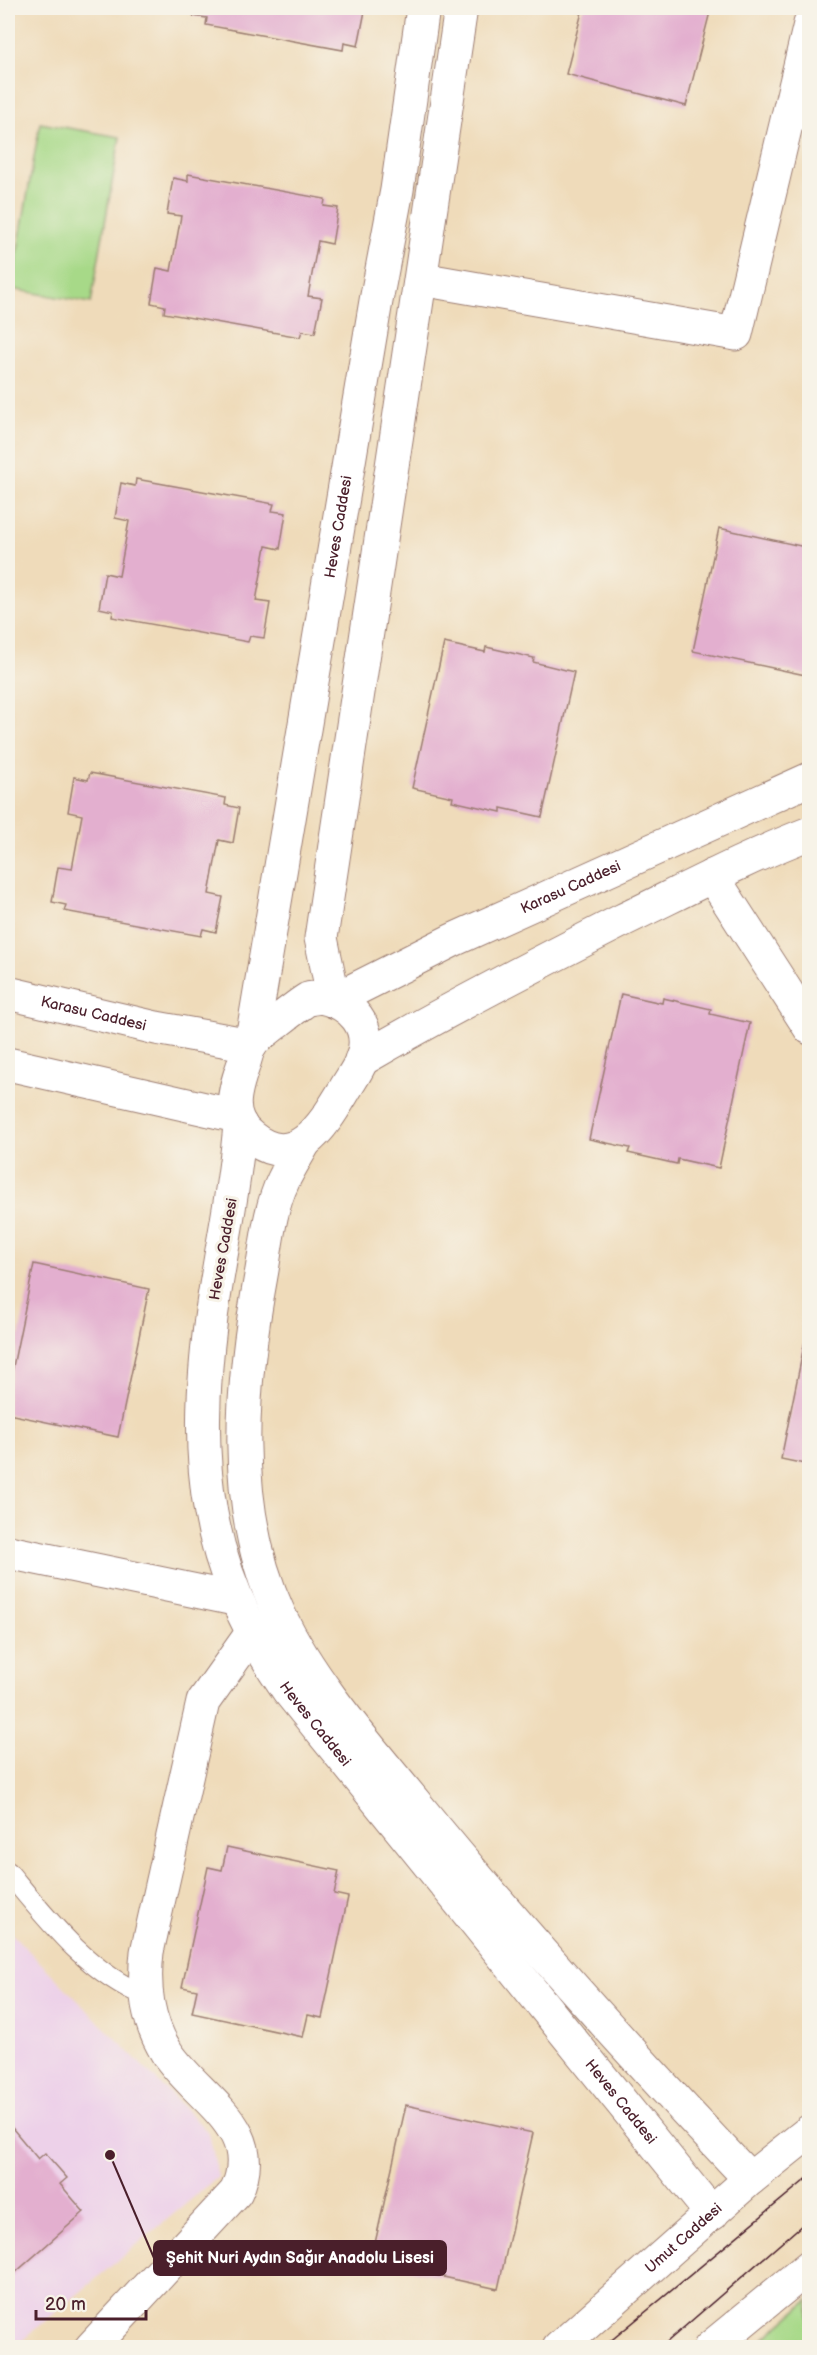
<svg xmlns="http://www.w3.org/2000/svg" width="817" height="2355" font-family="'Balsamiq Sans',sans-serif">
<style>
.built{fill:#edd1e9}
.green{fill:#a7d988;stroke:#787c5a;stroke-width:1.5}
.building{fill:#e3afcf}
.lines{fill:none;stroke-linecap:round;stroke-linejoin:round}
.service-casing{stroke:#9c7d72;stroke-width:22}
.minor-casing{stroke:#9c7d72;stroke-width:35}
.tertiary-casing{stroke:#9c7d72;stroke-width:35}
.service{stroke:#fff;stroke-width:20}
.minor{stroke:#fff;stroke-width:33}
.tertiary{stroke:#fff;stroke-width:33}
.tram{stroke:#4a1f2b;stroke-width:1.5}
.labels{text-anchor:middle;stroke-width:6;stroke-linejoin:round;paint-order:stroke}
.street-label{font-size:15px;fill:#4a1f2b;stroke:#f7f3e8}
.leader{fill:none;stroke:#4a1f2b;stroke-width:2}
.callout-dot{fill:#4a1f2b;stroke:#f7f3e8;stroke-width:2}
.callout{fill:#4a1f2b;stroke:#4a1f2b;stroke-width:2}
.callout-label{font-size:16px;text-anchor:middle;font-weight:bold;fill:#fff}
</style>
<rect width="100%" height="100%" fill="#f7f3e8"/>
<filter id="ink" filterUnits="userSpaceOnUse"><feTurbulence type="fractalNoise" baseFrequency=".0167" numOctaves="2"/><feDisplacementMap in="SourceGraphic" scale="12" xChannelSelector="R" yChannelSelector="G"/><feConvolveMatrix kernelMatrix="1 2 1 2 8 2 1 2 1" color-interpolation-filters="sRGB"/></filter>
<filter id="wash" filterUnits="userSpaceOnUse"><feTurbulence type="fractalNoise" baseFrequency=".008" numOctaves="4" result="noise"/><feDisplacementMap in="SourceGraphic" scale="24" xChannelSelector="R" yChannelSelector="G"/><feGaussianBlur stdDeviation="1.35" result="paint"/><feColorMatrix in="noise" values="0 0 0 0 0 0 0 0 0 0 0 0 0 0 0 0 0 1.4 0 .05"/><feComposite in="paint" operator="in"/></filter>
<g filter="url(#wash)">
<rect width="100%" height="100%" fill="#efdbba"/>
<path class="built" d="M8,1930L209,2133L218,2177L13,2348L8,2347Z"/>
<path class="green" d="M40,123L120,137L91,303L11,289Z
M809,2300V2347H754Z"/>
<g id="blocks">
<path class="building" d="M194,8H351L365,11L358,46L344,43L343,50L206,25L207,18L193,16Z
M583,8H711L686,106L566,74Z
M188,174L325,199L324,206L338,208L332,244L318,241L308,296L322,298L315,333L302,331L300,337L164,313L165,306L151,303L157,268L171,271L181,216L167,214L173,178L188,181Z
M136,479L274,504L272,511L286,513L280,549L266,546L256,601L270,603L264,638L250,636L248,642L112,617L113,611L99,608L105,573L119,576L129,521L115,518L121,483L135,486Z
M719,528L810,548V676L693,651Z
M444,643L485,652L486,647L534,658L533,662L574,672L542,817L501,808V812L452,801L453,797L412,788Z
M90,773L226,798L225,805L239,808L233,843L219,840L209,894L223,897L216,932L203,929L201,936L64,911L66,905L52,902L58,867L72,869L82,815L68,812L74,777L88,780Z
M621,994L662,1003L663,998L711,1009L710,1014L750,1023L719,1168L678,1159L677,1164L628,1153L630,1148L589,1139Z
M34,1264L149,1289L118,1437L8,1414V1391Z
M808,1326H810V1465L781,1459Z
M227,1847L339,1871L334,1894L348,1897L322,2018L308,2015L303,2037L192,2013L197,1990L182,1987L208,1867L222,1870Z
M406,2105L533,2133L498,2289L371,2261Z
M8,2123L38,2159L45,2153L67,2178L60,2184L84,2212L8,2279Z"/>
</g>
</g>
<g filter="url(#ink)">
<use href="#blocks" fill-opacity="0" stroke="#9c7d72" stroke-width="1.5"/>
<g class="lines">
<g class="service-casing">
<path id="service" d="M8,1872C47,1919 88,1973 146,1996"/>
</g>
<g class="minor-casing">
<path id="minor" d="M421,279L736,334L810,24
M712,876L810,1028
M8,1552L235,1599
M91,2348L236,2192C266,2129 198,2099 167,2053C147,2021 143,1988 147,1952L203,1702L252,1633"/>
</g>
<g class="tertiary-casing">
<g id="tertiary">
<path id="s1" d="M461,8L321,938L334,1000L453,940L810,779"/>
<path id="s2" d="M8,993L156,1028L251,1045L376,301L397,190L423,8"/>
<path d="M321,997C351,1003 374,1027 362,1059C358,1070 350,1080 344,1091C324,1124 296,1173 251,1137C226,1117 234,1092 243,1066C245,1060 247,1051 250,1045C254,1039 301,1003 308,999C311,998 317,998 321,997Z"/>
<path d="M361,1060C447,1010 535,965 623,920C685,890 745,858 810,833"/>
<path d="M8,1064L236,1116"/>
<path id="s3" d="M240,1124C235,1190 220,1253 211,1318C193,1462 203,1569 288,1690L712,2214"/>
<path d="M304,1143C297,1156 289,1168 283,1181C270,1208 267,1241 262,1270C241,1383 229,1506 279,1614C312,1683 367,1744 415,1803C521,1933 634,2057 750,2179"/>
<path id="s4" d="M559,2348L750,2179L810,2131"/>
<path d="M710,2348L810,2266"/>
</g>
</g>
<use href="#service" class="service"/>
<use href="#minor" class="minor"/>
<use href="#tertiary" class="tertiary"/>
<path class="tram" d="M602,2348L810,2176
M660,2348L810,2218"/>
</g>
</g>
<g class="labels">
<g class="street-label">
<text dy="5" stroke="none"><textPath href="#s2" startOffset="774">Heves Caddesi</textPath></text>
<text dy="5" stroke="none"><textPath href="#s1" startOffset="1266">Karasu Caddesi</textPath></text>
<text dy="5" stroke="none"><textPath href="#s2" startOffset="88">Karasu Caddesi</textPath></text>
<text transform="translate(223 1249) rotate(-80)" y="5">Heves Caddesi</text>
<text dy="5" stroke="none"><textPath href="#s3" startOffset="630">Heves Caddesi</textPath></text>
<text dy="5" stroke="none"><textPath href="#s3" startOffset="1116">Heves Caddesi</textPath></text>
<text dy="5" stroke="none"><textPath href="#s4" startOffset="166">Umut Caddesi</textPath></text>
</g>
</g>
<path class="leader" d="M110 2155L154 2258"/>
<circle class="callout-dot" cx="110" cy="2155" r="6"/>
<rect class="callout" x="154" y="2241" width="292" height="34" rx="6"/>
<g class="callout-label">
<text x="300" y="2263">Şehit Nuri Aydın Sağır Anadolu Lisesi</text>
</g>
<rect width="817" height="2355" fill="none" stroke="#f7f3e8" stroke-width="30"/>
<path d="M36 2310v9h110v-9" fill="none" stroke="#4a1f2b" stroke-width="3"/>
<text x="45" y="2310" font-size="18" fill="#4a1f2b" stroke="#f7f3e8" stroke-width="4.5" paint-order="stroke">20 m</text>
</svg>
